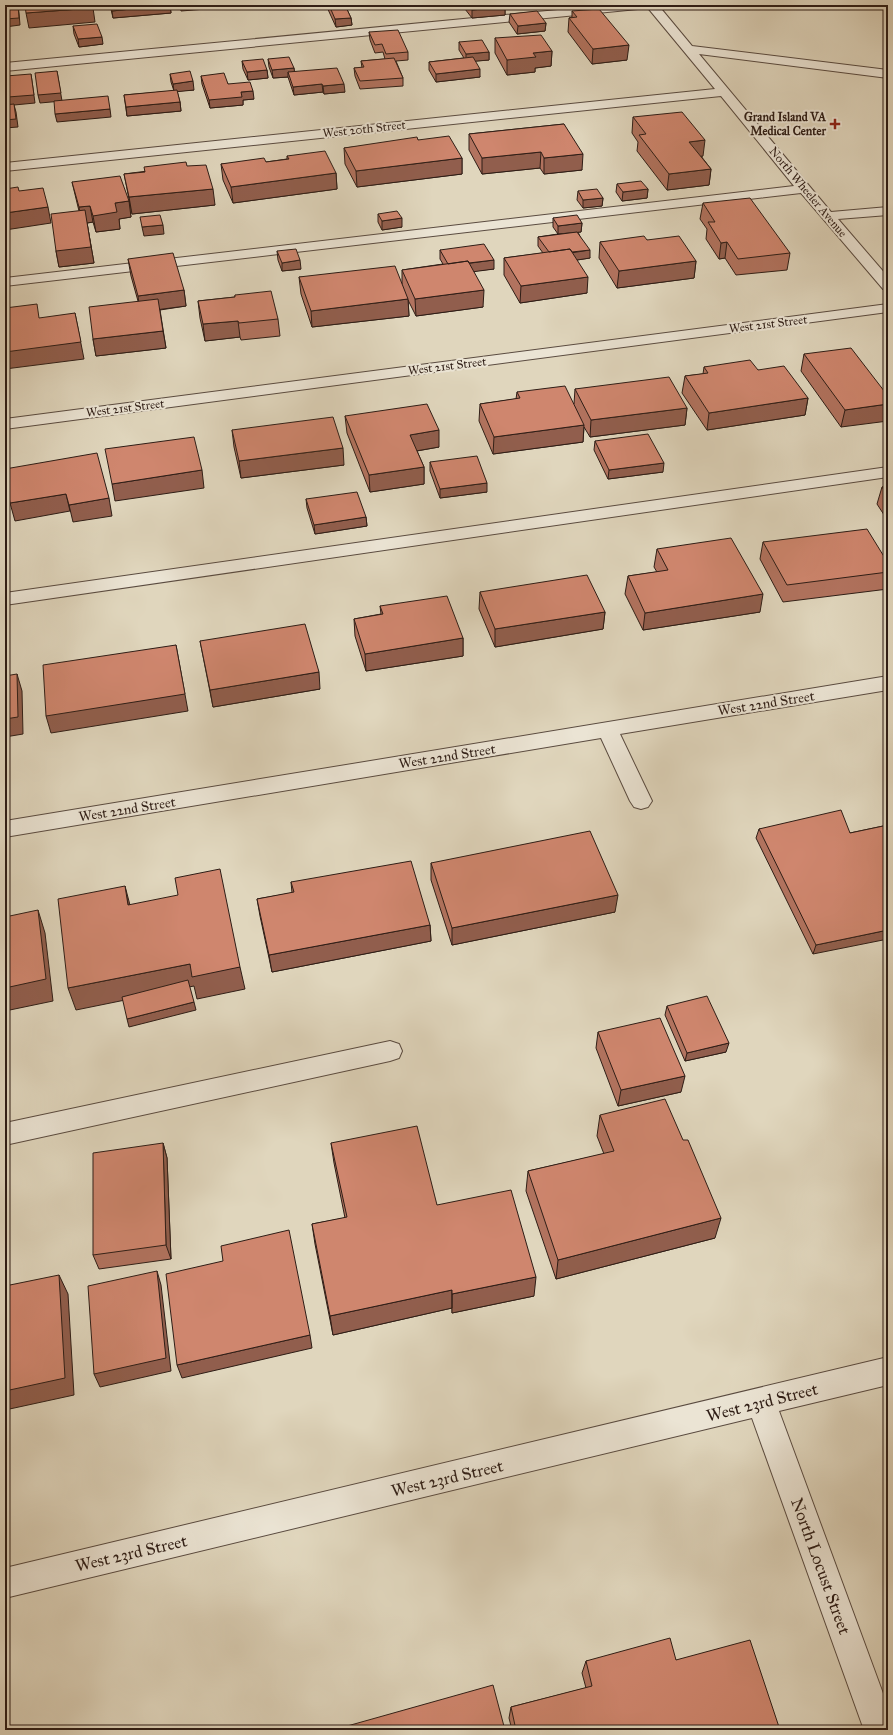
<svg xmlns="http://www.w3.org/2000/svg" width="893" height="1735" font-family="'IM FELL Great Primer',serif">
<style>
.lines{fill:none;stroke-linecap:round;stroke-linejoin:round}
.minor-casing{stroke:#5a4b40;stroke-width:2}
.minor{fill:#ebe4d4;fill-rule:evenodd}
.wall{fill:#b2735f;stroke:#2e1d16}
.shaded-wall{fill:#915e4d;stroke:#2e1d16}
.building{fill:#cf866e;stroke:#2e1d16}
.poi-dot{fill:#8f2418;stroke:#ebe4d4;stroke-width:1.5}
.labels{text-anchor:middle;stroke-width:4;stroke-linejoin:round;paint-order:stroke}
.far-poi-label{font-size:12px;font-weight:bold;fill:#2e1d16;stroke:#ebe4d4;text-anchor:end}
.far-street-label{font-size:12px;fill:#2e1d16;stroke:#ebe4d4}
.street-label{font-size:14px;fill:#2e1d16;stroke:#ebe4d4}
.near-street-label{font-size:17px;fill:#2e1d16;stroke:#ebe4d4}
</style>
<rect width="100%" height="100%" fill="#e0d6bd"/>
<filter id="stains"><feTurbulence type="fractalNoise" baseFrequency=".005" numOctaves="4"/><feColorMatrix values="0 0 0 0 .2 0 0 0 0 .09 0 0 0 0 .02 0 0 0 .5 -.17"/></filter>
<radialGradient id="worn" r=".72"><stop offset=".6" stop-color="#630" stop-opacity="0"/><stop offset="1" stop-color="#630" stop-opacity=".3"/></radialGradient>
<g class="lines">
<g class="minor-casing">
<path id="minor" d="M610,5H658L692,46L888,70V78L699,54L831,212L888,207V215L838,219L888,277V290L883,289L801,193L5,286V278L794,186L721,96L5,171V163L715,89L648,8L5,71V63Z
M888,304V312L5,429V419Z
M888,467V477L5,605V593Z
M888,676V690L620,734L652,801L648,807L641,809L634,807L630,801L601,738L5,837V821Z
M390,1041L399,1044L402,1051L399,1058L390,1061L5,1145V1123Z
M888,1357V1385L779,1411L888,1707V1730H864L752,1418L5,1598V1568Z"/>
</g>
<use href="#minor" class="minor"/>
</g>
<path class="wall" d="M110,5H170L171,13L113,18Z
M326,5H345L351,18L352,25L336,27Z
M465,5H503L505,7V15L472,18L465,9Z
M572,11L627,60L592,64L568,32L569,18L572,17Z
M510,14L546,23L545,31L517,34L509,22Z
M73,26L103,44L79,47L74,34Z
M369,32L408,52V60L396,61L403,78V86L360,89L355,76L354,68H362L361,61L385,59L383,52L375,53L370,40Z
M495,38L552,51L551,66L535,68V72L507,75L495,53Z
M459,42L489,52V60L475,61L480,77L436,82L429,70V62L464,58L459,50Z
M268,59L294,68V71L345,92L324,94L323,92L294,95L288,77L273,78L269,67Z
M242,61L267,70L268,78L248,80L243,69Z
M170,74L194,90L177,91L180,102L181,111L127,116L124,95L174,91L171,82Z
M201,76L228,84L254,99L243,100V105L210,108L202,84Z
M633,117L703,156H701L711,169L709,185L667,190L637,151L638,142L632,133Z
M564,124L582,170L544,174L540,168L482,174L469,150V134Z
M418,140L462,158V174L357,187L345,164L344,148Z
M287,156L336,173L337,189L233,203L223,180L221,164L266,162L287,159Z
M187,166L215,205L132,214L124,174Z
M72,182L129,201L131,217L119,219L120,229L96,232L93,222L87,223L94,263L59,267L56,251L79,211Z
M617,184L648,189L647,198L622,201L616,192Z
M578,191L603,198L602,206L583,208L577,200Z
M703,203L790,253L787,270L736,275L725,258L719,259L706,239L707,229L700,219Z
M378,214L402,227L382,230L378,222Z
M553,218L582,223L581,232H578L590,258L577,260L587,293L520,303L504,275V258L543,253L538,246V237L558,234L553,227Z
M647,240L696,261L694,278L617,288L599,258L600,242Z
M440,250L494,269L473,271L483,307L416,316L408,300L409,316L312,327L301,294L299,277L402,284V270L443,264L440,259Z
M277,251L301,269L282,271L278,260Z
M128,259L184,290L186,306L160,310L166,348L96,356L93,339L138,301L131,276Z
M235,295L278,319L280,336L241,340L240,337L205,341L200,318L198,301L235,297Z
M804,354L888,396L841,427L801,371Z
M704,367L758,370L808,398L805,415L707,430L682,393L685,376L703,374Z
M575,389L687,408L685,425L590,437L584,427L583,442L493,454L479,421L480,404L516,399L517,392L574,404Z
M345,416L439,447L417,451L424,467V484L370,492L347,433Z
M232,430L344,465L241,478L234,447Z
M595,441L663,472L608,479L594,450Z
M430,462L487,492L440,498L430,471Z
M888,486V521L877,504L882,487Z
M306,499L366,517L367,526L315,534L307,508Z
M763,542L888,563V589L783,602L760,559Z
M657,549L760,612L643,630L625,594L628,576L657,572L654,567Z
M480,592L605,612L603,629L495,647L479,609Z
M380,606L463,638V656L366,671L355,636L354,619L381,614Z
M200,641L320,689L213,707Z
M888,825L813,954L756,838L759,829L850,833Z
M431,863L615,912L452,945L431,880Z
M291,882L430,925L431,941L272,972L260,916L257,899L292,893Z
M667,1006L726,1052L685,1061L665,1015Z
M598,1032L681,1092L618,1106L596,1048Z
M600,1115L715,1238L556,1279L526,1191L528,1171L604,1154L597,1136Z
M163,1143L167,1158L171,1259L99,1269L93,1255Z
M331,1143L437,1205L534,1296L452,1313V1308L333,1335L315,1244L312,1224L345,1218L334,1163Z
M676,1660L780,1730H512L509,1718L511,1707L586,1688L582,1673L586,1661Z"/>
<path class="shaded-wall" d="M18,5L19,13L20,25L5,27V19Z
M170,5L171,13L113,18L112,11Z
M180,5H243V6L181,11Z
M505,7V15L472,18V10Z
M93,8L95,22L29,28L26,13Z
M351,18L352,25L336,27L335,19Z
M546,23L545,31L517,34L518,26Z
M102,37L103,44L79,47L78,39Z
M629,45L627,60L592,64L593,49Z
M552,51L551,66L535,68V72L507,75V60L533,53Z
M489,52V60L466,62V54Z
M294,68L295,76L288,72V77L273,78L272,70Z
M480,69V77L436,82V74Z
M267,70L268,78L248,80L247,72Z
M57,71L62,101L40,103L38,95Z
M31,74L35,103L14,105L16,112L18,127L5,128V120L10,105L8,97Z
M193,81L194,90L174,92L173,84Z
M322,84L323,92L294,95L293,87Z
M344,84L345,92L324,94L323,86Z
M253,91L254,99L243,100V105L210,108L209,100L241,92Z
M180,102L181,111L127,116L126,107Z
M110,109L111,117L57,122L55,114Z
M705,140L703,156L687,158L689,142Z
M541,152L540,168L482,174V158Z
M583,154L582,170L544,174V158Z
M462,158V174L357,187L356,171Z
M711,169L709,185L667,190L669,174Z
M336,173L337,189L233,203L231,187Z
M213,189L215,205L132,214L129,197Z
M648,189L647,198L622,201L623,192Z
M603,198L602,206L583,208V200Z
M129,201L131,217L119,219L120,229L96,232L93,216L115,203Z
M90,206L93,222L87,223L94,263L59,267L56,251L82,224L79,207Z
M48,207L51,223L5,230V213Z
M402,218V227L382,230V221Z
M582,223L581,232L558,234V226Z
M163,225L164,234L144,236L142,227Z
M727,242L725,258L719,259L721,243Z
M590,250V258L551,264V256Z
M300,260L301,269L282,271V263Z
M494,260V269L449,275V266Z
M696,261L694,278L617,288L619,271Z
M588,277L587,293L520,303L521,286Z
M184,290L186,306L140,312L138,296Z
M484,290L483,307L416,316L415,299Z
M408,299L409,316L312,327L311,311Z
M75,313L84,359L5,369V352Z
M238,321L240,337L205,341L203,324Z
M163,331L166,348L96,356L93,339Z
M808,398L805,415L707,430L709,413Z
M888,404V421L841,427L845,410Z
M687,408L685,425L590,437L591,420Z
M584,425L583,442L493,454L494,437Z
M439,430V447L410,452V435Z
M343,448L344,465L241,478L239,461Z
M664,463L663,472L608,479L609,470Z
M424,467V484L370,492L369,475Z
M202,470L204,488L115,501L112,484Z
M487,483V492L440,498V489Z
M66,494L70,511L15,521L10,503Z
M109,498L112,516L73,522L69,505Z
M366,517L367,526L315,534L314,525Z
M763,594L760,612L643,630L645,613Z
M605,612L603,629L495,647V629Z
M463,638V656L366,671L365,654Z
M176,645L188,711L51,733L46,716Z
M319,672L320,689L213,707L210,690Z
M17,674L22,691L23,734L5,737V719Z
M125,886L131,909L128,905Z
M618,895L615,912L452,945V928Z
M38,910L45,933L53,1001L5,1011V988Z
M430,925L431,941L272,972L269,955Z
M888,930V939L813,954L816,945Z
M190,964L240,967L245,989L197,999L194,986L76,1010L68,988Z
M194,1002L196,1010L129,1027L127,1019Z
M729,1043L726,1052L685,1061L687,1053Z
M685,1076L681,1092L618,1106L621,1090Z
M163,1143L167,1158L171,1259L166,1245Z
M721,1218L715,1238L556,1279L558,1260Z
M157,1271L161,1285L171,1371L100,1387L94,1374Z
M59,1275L68,1294L74,1395L5,1410V1391Z
M536,1277L534,1296L452,1313V1294Z
M452,1290V1308L333,1335L330,1316Z
M310,1335L312,1348L182,1378L177,1365Z"/>
<path class="building" d="M18,5L19,18L5,19V6Z
M25,5H92L93,8L26,13Z
M110,5H170L112,11Z
M329,5H345L351,18L335,19Z
M468,5H503L505,7L472,10Z
M599,9L629,45L593,49L569,18L577,17L572,11Z
M537,11L546,23L518,26L510,14Z
M97,24L102,37L78,39L73,26Z
M398,30L408,52L386,54L382,44L375,45L369,32Z
M541,35L552,51L533,53L536,57L507,60L495,38Z
M482,40L489,52L466,54L459,42Z
M289,57L294,68L272,70L268,59Z
M473,57L480,69L436,74L429,62Z
M394,58L403,78L360,81L354,68L364,67L361,61Z
M263,59L267,70L247,72L242,61Z
M337,68L344,84L323,86L322,84L293,87L288,72Z
M57,71L61,93L38,95L35,73Z
M190,71L193,81L173,84L170,74Z
M224,73L228,84L250,82L253,91L241,92L242,97L209,100L201,76Z
M31,74L34,95L8,97L6,76Z
M177,90L180,102L126,107L124,95Z
M108,96L110,109L55,114L54,101Z
M14,104L16,119L5,120V105Z
M682,112L705,140L689,142L711,169L669,174L639,135L646,134L633,117Z
M564,124L583,154L544,158L541,152L482,158L469,134Z
M449,136L462,158L356,171L344,148L417,137L418,140Z
M325,151L336,173L231,187L221,164L264,158L266,162L289,159L287,156Z
M186,162L187,166L206,165L213,189L129,197L124,174L145,172L144,167Z
M120,176L129,201L115,203L117,212L93,216L90,206L79,207L72,182Z
M641,181L648,189L623,192L617,184Z
M18,187L19,191L43,188L48,207L5,213V189Z
M597,189L603,198L583,200L578,191Z
M750,198L790,253L738,259L727,242L721,243L708,222H715L703,203Z
M85,210L91,247L56,251L51,214Z
M397,211L402,218L382,221L378,214Z
M160,215L163,225L142,227L140,217Z
M577,215L582,223L558,226L553,218Z
M577,232L590,250L572,252L570,249L549,252L538,237Z
M644,236L647,240L679,236L696,261L619,271L600,242Z
M484,244L494,260L469,263L468,261L448,264L440,250Z
M296,249L300,260L282,263L277,251Z
M570,249L588,277L521,286L504,258Z
M173,253L184,290L138,296L128,259Z
M468,261L484,290L415,299L402,270Z
M395,266L408,299L311,311L299,277Z
M271,291L278,319L239,323L238,321L203,324L198,301L235,297V295Z
M158,299L163,331L93,339L89,307Z
M37,304L39,318L75,313L81,342L5,352V308Z
M851,348L888,396V404L845,410L804,354Z
M750,360L758,370L784,366L808,398L709,413L685,376L708,373L704,367Z
M669,377L687,408L591,420L575,389Z
M565,386L584,425L494,437L480,404L520,398L517,392Z
M427,404L439,430L410,435L424,467L369,475L345,416Z
M333,417L343,448L239,461L232,430Z
M648,434L664,463L609,470L595,441Z
M194,437L202,470L112,484L105,449Z
M97,453L109,498L69,505L66,494L10,503L5,473V469Z
M477,456L487,483L440,489L430,462Z
M888,486V496L882,487Z
M357,492L366,517L314,525L306,499Z
M867,529L888,563V572L787,585L763,542Z
M731,538L763,594L645,613L628,576L668,570L657,549Z
M587,575L605,612L495,629L480,592Z
M447,596L463,638L365,654L354,619L383,614L380,606Z
M305,624L319,672L210,690L200,641Z
M176,645L185,694L46,716L43,665Z
M17,674L18,717L5,719V676Z
M841,810L850,833L888,825V930L816,945L759,829Z
M590,831L618,895L452,928L431,863Z
M411,861L430,925L269,955L257,899L294,892L291,882Z
M220,869L240,967L192,977L190,964L68,988L58,899L125,886L128,905L178,895L175,878Z
M38,910L46,979L5,988V917Z
M188,980L194,1002L127,1019L122,997Z
M707,996L729,1043L687,1053L667,1006Z
M660,1018L685,1076L621,1090L598,1032Z
M665,1099L683,1140H688L721,1218L558,1260L528,1171L614,1151L600,1115Z
M417,1126L437,1205L511,1190L536,1277L452,1294V1290L330,1316L312,1224L347,1217L331,1143Z
M163,1143L166,1245L93,1255V1153Z
M289,1230L310,1335L177,1365L166,1274L223,1261L221,1246Z
M157,1271L166,1358L94,1374L88,1286Z
M59,1275L65,1378L5,1391V1286Z
M670,1638L676,1660L750,1640L780,1730H516L511,1707L592,1686L586,1661Z
M493,1685L505,1730H333Z"/>
<path class="poi-dot" d="M833 118h4v4h4v4h-4v4h-4v-4h-4v-4h4z"/>
<g class="labels">
<g class="far-poi-label">
<text x="826" y="121">Grand Island VA<tspan x="826" dy="14">Medical Center</tspan></text>
</g>
<g class="far-street-label">
<text transform="translate(364 129) rotate(-6)" y="4">West 20th Street</text>
<text transform="translate(808 192) rotate(50)" y="4">North Wheeler Avenue</text>
<text transform="translate(768 324) rotate(-7)" y="4">West 21st Street</text>
<text transform="translate(447 366) rotate(-7)" y="4">West 21st Street</text>
<text transform="translate(125 408) rotate(-7)" y="4">West 21st Street</text>
</g>
<g class="street-label">
<text transform="translate(766 703) rotate(-9)" y="5">West 22nd Street</text>
<text transform="translate(447 756) rotate(-9)" y="5">West 22nd Street</text>
<text transform="translate(127 809) rotate(-9)" y="5">West 22nd Street</text>
</g>
<g class="near-street-label">
<text transform="translate(762 1402) rotate(-14)" y="6">West 23rd Street</text>
<text transform="translate(447 1478) rotate(-13)" y="6">West 23rd Street</text>
<text transform="translate(131 1553) rotate(-13)" y="6">West 23rd Street</text>
<text transform="translate(821 1566) rotate(70)" y="6">North Locust Street</text>
</g>
</g>
<rect width="893" height="1735" fill="none" stroke="#e0d6bd" stroke-width="20"/>
<rect x="6" y="6" width="881" height="1723" fill="none" stroke="#2e1d16" stroke-width="2"/>
<rect x="10" y="10" width="873" height="1715" fill="none" stroke="#2e1d16"/>
<rect width="100%" height="100%" filter="url(#stains)"/>
<rect width="100%" height="100%" fill="url(#worn)"/>
</svg>
